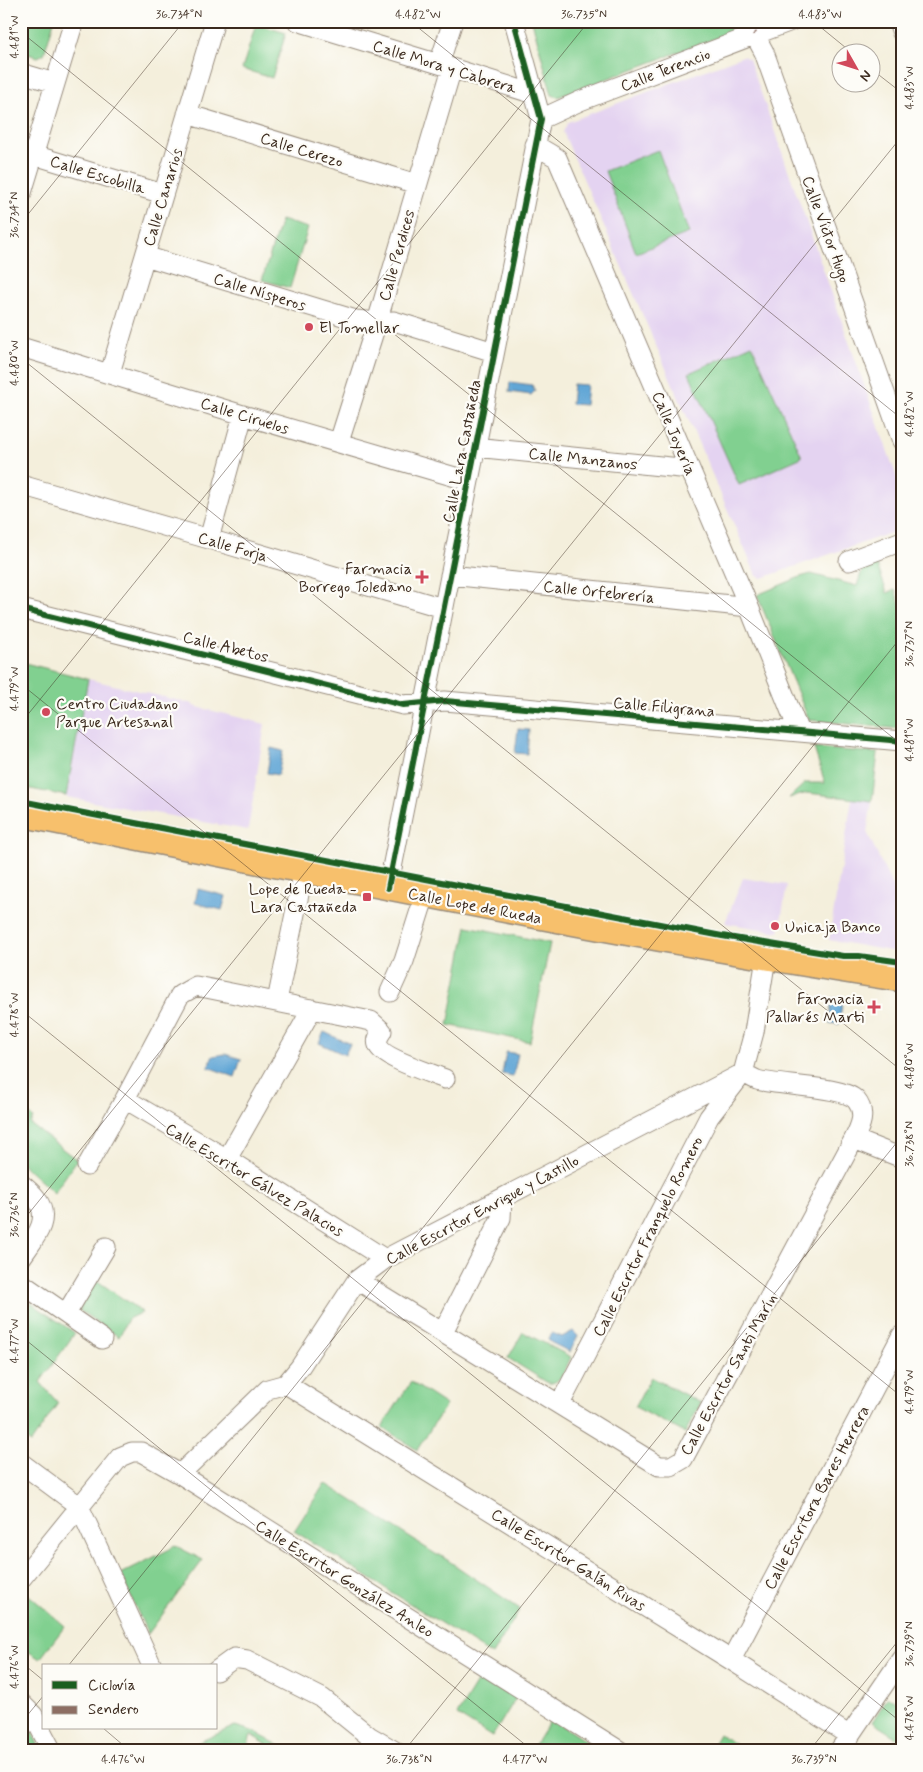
<svg xmlns="http://www.w3.org/2000/svg" width="923" height="1772" font-family="Mynerve,sans-serif">
<style>
.built{fill:#e4d3f1}
.green{fill:#81d090;stroke:#5e7d57}
.water{fill:#61a6d6;stroke:#4e687a}
.lines{fill:none;stroke-linecap:round;stroke-linejoin:round}
.minor-casing{stroke:#988c7d;stroke-width:21}
.major-casing{stroke:#988c7d;stroke-width:28}
.minor{stroke:#fff;stroke-width:19}
.major{stroke:#f7c06c;stroke-width:25}
.quiet{stroke:#8d6e63;stroke-width:5;stroke-dasharray:10 5;stroke-linecap:butt}
.cycleway-casing{stroke:#fdfcf7;stroke-width:9}
.cycleway{stroke:#1b5e20;stroke-width:6}
.ticks{fill:none;stroke:#3b2a1e;stroke-width:1;stroke-opacity:0.45}
.poi-dot{fill:#d1495b;stroke:#fdfcf7;stroke-width:2}
.labels{text-anchor:middle;stroke-width:4.5;stroke-linejoin:round;paint-order:stroke}
.street-label{font-size:16px;fill:#3b2a1e;stroke:#fdfcf7}
.poi-label{font-size:16px;fill:#3b2a1e;stroke:#fdfcf7;text-anchor:start}
.neatline{fill:none;stroke:#3b2a1e;stroke-width:2}
.ticks-label{font-size:12px;text-anchor:middle;fill:#3b2a1e}
</style>
<rect width="100%" height="100%" fill="#fdfcf7"/>
<filter id="ink" filterUnits="userSpaceOnUse"><feTurbulence type="fractalNoise" baseFrequency=".02" numOctaves="2"/><feDisplacementMap in="SourceGraphic" scale="10" xChannelSelector="R" yChannelSelector="G"/><feConvolveMatrix kernelMatrix="1 2 1 2 8 2 1 2 1" color-interpolation-filters="sRGB"/></filter>
<filter id="wash" filterUnits="userSpaceOnUse"><feTurbulence type="fractalNoise" baseFrequency=".0096" numOctaves="4" result="noise"/><feDisplacementMap in="SourceGraphic" scale="20" xChannelSelector="R" yChannelSelector="G"/><feGaussianBlur stdDeviation="1.12" result="paint"/><feColorMatrix in="noise" values="0 0 0 0 0 0 0 0 0 0 0 0 0 0 0 0 0 1.4 0 .05"/><feComposite in="paint" operator="in"/></filter>
<g filter="url(#wash)">
<rect width="100%" height="100%" fill="#f4efdc"/>
<path class="built" d="M743,56L749,59L902,492V529L762,578L756,575L563,132L568,122Z
M88,679L193,704V706L265,724L248,830L66,797Z
M852,799L872,801L867,832L902,907V953L829,940Z
M743,878L787,885L779,932L725,923Z"/>
<path class="green" d="M21,21H54L44,54L38,57L21,52Z
M532,21H762L558,97L552,95Z
M256,24L286,33L272,78L242,69Z
M658,150L689,233L636,253L605,171Z
M281,220L308,228L290,288L262,280Z
M752,345L802,457L739,485L689,373Z
M876,562L887,593L895,590L902,609V729L809,720L757,595L800,577L811,574L857,586L863,567Z
M21,662L88,679L66,796L21,787Z
M814,748L878,753L872,801L808,793L789,798L805,783H825Z
M467,926L550,943L530,1042L448,1025Z
M21,1106L33,1118L30,1124L77,1160L54,1193L21,1163Z
M96,1280L142,1312L128,1319L119,1337L79,1310Z
M21,1296L75,1333L40,1382L58,1403L31,1443L21,1436Z
M523,1332L571,1357C566,1367 561,1385 548,1383L508,1358Z
M651,1377L701,1403L685,1433L635,1407Z
M411,1382L446,1405L417,1450L382,1427Z
M325,1483L437,1555H440L520,1609L492,1655L294,1531Z
M174,1545L203,1560L148,1634L120,1574L170,1549Z
M24,1591L65,1626L40,1659L21,1647V1595Z
M481,1676L516,1698L492,1737L457,1715Z
M888,1697L902,1705V1741L872,1722Z
M21,1714L26,1718L41,1751H21Z
M551,1719L593,1746L590,1751H531Z
M235,1726L252,1731L290,1751H278L251,1735L246,1751H179Z
M719,1734L745,1751H709Z"/>
<path class="water" d="M510,382L532,385L535,391L531,395L509,392Z
M573,384L587,385L585,405L571,404Z
M518,729L529,730L527,754L515,753Z
M271,748L283,751L278,775L267,773Z
M198,889L226,896L222,910L195,903Z
M832,998L843,999L839,1024L829,1023Z
M324,1032L350,1044L345,1055L319,1043Z
M506,1052L518,1054L513,1076L502,1074Z
M225,1054L241,1059L235,1077L208,1067L213,1056Z
M573,1331L578,1336L570,1352L550,1342L548,1338L552,1333L562,1337Z"/>
</g>
<g filter="url(#ink)">
<g class="lines">
<g class="minor-casing">
<path id="minor" d="M297,21L439,64L534,94
M745,21L750,26L764,52L902,441
M898,21L902,33
M439,64L453,21
M21,73L55,83
M187,114L417,184
M541,119L580,101L791,21
M535,145L557,158L749,607L799,732
M34,155L163,194
M21,196L74,21
M145,256L356,320L377,322L394,321L494,352
M21,347L243,415L469,481
M110,373L215,21
M339,442L377,322L452,68
M475,447L690,469
M21,485L209,539L443,608
M209,539L243,415
M849,561L902,541
M450,575L749,607
M21,609L403,705L445,701L902,741
M388,888L541,119L514,21
M390,992L404,961L425,895
M277,1001L304,870
M743,1073C748,1075 752,1078 757,1080C778,1086 844,1086 856,1100C867,1113 860,1127 854,1139L902,1158
M125,1099L227,1159L385,1259
M227,1159L312,1009
M87,1166L125,1099L180,995L196,986L371,1021L382,1031C379,1036 376,1040 378,1045C382,1058 431,1073 445,1079
M21,1184C26,1188 32,1193 36,1198C53,1220 33,1240 21,1258
M357,1280L659,1466H671L683,1459L854,1139
M21,1283L102,1339
M66,1314L106,1247
M443,1332L501,1218L502,1199
M286,1384L731,1660L850,1736
M560,1404L709,1117L743,1073L754,1032L766,958
M21,1463L79,1506L152,1666
M180,1474L268,1389L286,1384L300,1367L357,1280L385,1259L743,1073
M21,1579L120,1457L132,1452H141L180,1474L620,1751
M731,1660L902,1335
M216,1671L234,1658L247,1660L322,1698L369,1736L395,1751
M21,1703L33,1715L52,1751
M839,1751L902,1658"/>
</g>
<g class="major-casing">
<path id="major" d="M21,814C314,872 606,933 902,979"/>
</g>
<use href="#minor" class="minor"/>
<use href="#major" class="major"/>
<path class="quiet" d="M745,21L755,34"/>
<g class="cycleway-casing">
<path id="cycleway" d="M21,609L403,705L445,701L902,741
M21,801L722,936L843,956H859L902,962
M388,888L541,119L514,21"/>
</g>
<use href="#cycleway" class="cycleway"/>
</g>
</g>
<path class="ticks" d="M410,21L902,419M813,21L851,52M21,32L902,745M870,68L902,93M21,223L184,21M21,358L902,1071M21,684L902,1397M21,723L589,21M21,1010L902,1723M21,1223L902,136M21,1336L533,1751M21,1662L44,1681M68,1666L902,636M21,1723L44,1695M103,1728L130,1751M404,1751L902,1136M809,1751L902,1636"/>
<g class="poi-dot">
<circle cx="309" cy="327" r="5"/>
<path d="M419.5 569.5h5v5h5v5h-5v5h-5v-5h-5v-5h5z"/>
<circle cx="46" cy="712" r="5"/>
<rect x="362" y="892" width="10" height="10" rx="2.5"/>
<circle cx="775" cy="926" r="5"/>
<path d="M871.5 999.5h5v5h5v5h-5v5h-5v-5h-5v-5h5z"/>
</g>
<g class="labels">
<g class="street-label">
<text transform="translate(445 66) rotate(17)" y="6">Calle Mora y Cabrera</text>
<text transform="translate(665 69) rotate(-21)" y="6">Calle Terencio</text>
<text transform="translate(302 149) rotate(17)" y="6">Calle Cerezo</text>
<text transform="translate(98 174) rotate(17)" y="6">Calle Escobilla</text>
<text transform="translate(162 197) rotate(-73)" y="6">Calle Canarios</text>
<text transform="translate(827 229) rotate(70)" y="6">Calle Víctor Hugo</text>
<text transform="translate(396 255) rotate(-74)" y="6">Calle Perdices</text>
<text transform="translate(260 291) rotate(17)" y="6">Calle Nísperos</text>
<text transform="translate(245 415) rotate(17)" y="6">Calle Ciruelos</text>
<text transform="translate(675 433) rotate(67)" y="6">Calle Joyería</text>
<text transform="translate(461 451) rotate(-79)" y="6">Calle Lara Castañeda</text>
<text transform="translate(583 458) rotate(6)" y="6">Calle Manzanos</text>
<text transform="translate(233 546) rotate(16)" y="6">Calle Forja</text>
<text transform="translate(599 591) rotate(6)" y="6">Calle Orfebrería</text>
<text transform="translate(226 646) rotate(14)" y="6">Calle Abetos</text>
<text transform="translate(664 706) rotate(5)" y="6">Calle Filigrana</text>
<text transform="translate(475 905) rotate(11)" y="6">Calle Lope de Rueda</text>
<text transform="translate(255 1179) rotate(31)" y="6">Calle Escritor Gálvez Palacios</text>
<text transform="translate(482 1209) rotate(-28)" y="6">Calle Escritor Enrique y Castillo</text>
<text transform="translate(647 1236) rotate(-63)" y="6">Calle Escritor Franquelo Romero</text>
<text transform="translate(728 1374) rotate(-61)" y="6">Calle Escritor Santi Marín</text>
<text transform="translate(816 1497) rotate(-62)" y="6">Calle Escritora Bares Herrera</text>
<text transform="translate(569 1559) rotate(32)" y="6">Calle Escritor Galán Rivas</text>
<text transform="translate(345 1578) rotate(32)" y="6">Calle Escritor González Anleo</text>
</g>
<g class="poi-label">
<text x="319" y="333">El Tomellar</text>
<text x="412" y="574" text-anchor="end">Farmacia<tspan x="412" dy="18">Borrego Toledano</tspan></text>
<text x="56" y="709">Centro Ciudadano<tspan x="56" dy="18">Parque Artesanal</tspan></text>
<text x="357" y="894" text-anchor="end">Lope de Rueda -<tspan x="357" dy="18">Lara Castañeda</tspan></text>
<text x="785" y="932">Unicaja Banco</text>
<text x="864" y="1004" text-anchor="end">Farmacia<tspan x="864" dy="18">Pallarés Marti</tspan></text>
</g>
</g>
<rect width="923" height="1772" fill="none" stroke="#fdfcf7" stroke-width="55"/>
<rect x="42" y="1664" width="175" height="65" fill="#fdfcf7" stroke="#afa8a0"/>
<rect x="52" y="1681" width="25" height="8" fill="#1b5e20" stroke="#afa8a0"/>
<text x="88" y="1690" font-size="15" fill="#3b2a1e">Ciclovía</text>
<rect x="52" y="1706" width="25" height="8" fill="#8d6e63" stroke="#afa8a0"/>
<text x="88" y="1714" font-size="15" fill="#3b2a1e">Sendero</text>
<g transform="translate(856 68) rotate(129)"><circle r="24" fill="#fdfcf7" stroke="#afa8a0"/>
<path d="M0-4L9 19L0 12L-9 19Z" fill="#d1495b"/>
<text y="-8" font-size="14" font-weight="bold" text-anchor="middle" fill="#3b2a1e">N</text>
</g>
<rect x="28" y="28" width="868" height="1716" class="neatline"/>
<g class="ticks-label">
<text x="179" y="18">36.734°N</text>
<text x="418" y="18">4.482°W</text>
<text x="584" y="18">36.735°N</text>
<text x="820" y="18">4.483°W</text>
<text transform="translate(14 37) rotate(-90)" y="4">4.481°W</text>
<text transform="translate(909 88) rotate(-90)" y="4">4.483°W</text>
<text transform="translate(14 215) rotate(-90)" y="4">36.734°N</text>
<text transform="translate(14 363) rotate(-90)" y="4">4.480°W</text>
<text transform="translate(909 414) rotate(-90)" y="4">4.482°W</text>
<text transform="translate(909 644) rotate(-90)" y="4">36.737°N</text>
<text transform="translate(14 689) rotate(-90)" y="4">4.479°W</text>
<text transform="translate(909 740) rotate(-90)" y="4">4.481°W</text>
<text transform="translate(14 1015) rotate(-90)" y="4">4.478°W</text>
<text transform="translate(909 1066) rotate(-90)" y="4">4.480°W</text>
<text transform="translate(909 1144) rotate(-90)" y="4">36.738°N</text>
<text transform="translate(14 1215) rotate(-90)" y="4">36.736°N</text>
<text transform="translate(14 1341) rotate(-90)" y="4">4.477°W</text>
<text transform="translate(909 1392) rotate(-90)" y="4">4.479°W</text>
<text transform="translate(909 1644) rotate(-90)" y="4">36.739°N</text>
<text transform="translate(14 1667) rotate(-90)" y="4">4.476°W</text>
<text transform="translate(909 1718) rotate(-90)" y="4">4.478°W</text>
<text x="123" y="1763">4.476°W</text>
<text x="409" y="1763">36.738°N</text>
<text x="525" y="1763">4.477°W</text>
<text x="814" y="1763">36.739°N</text>
</g>
</svg>
